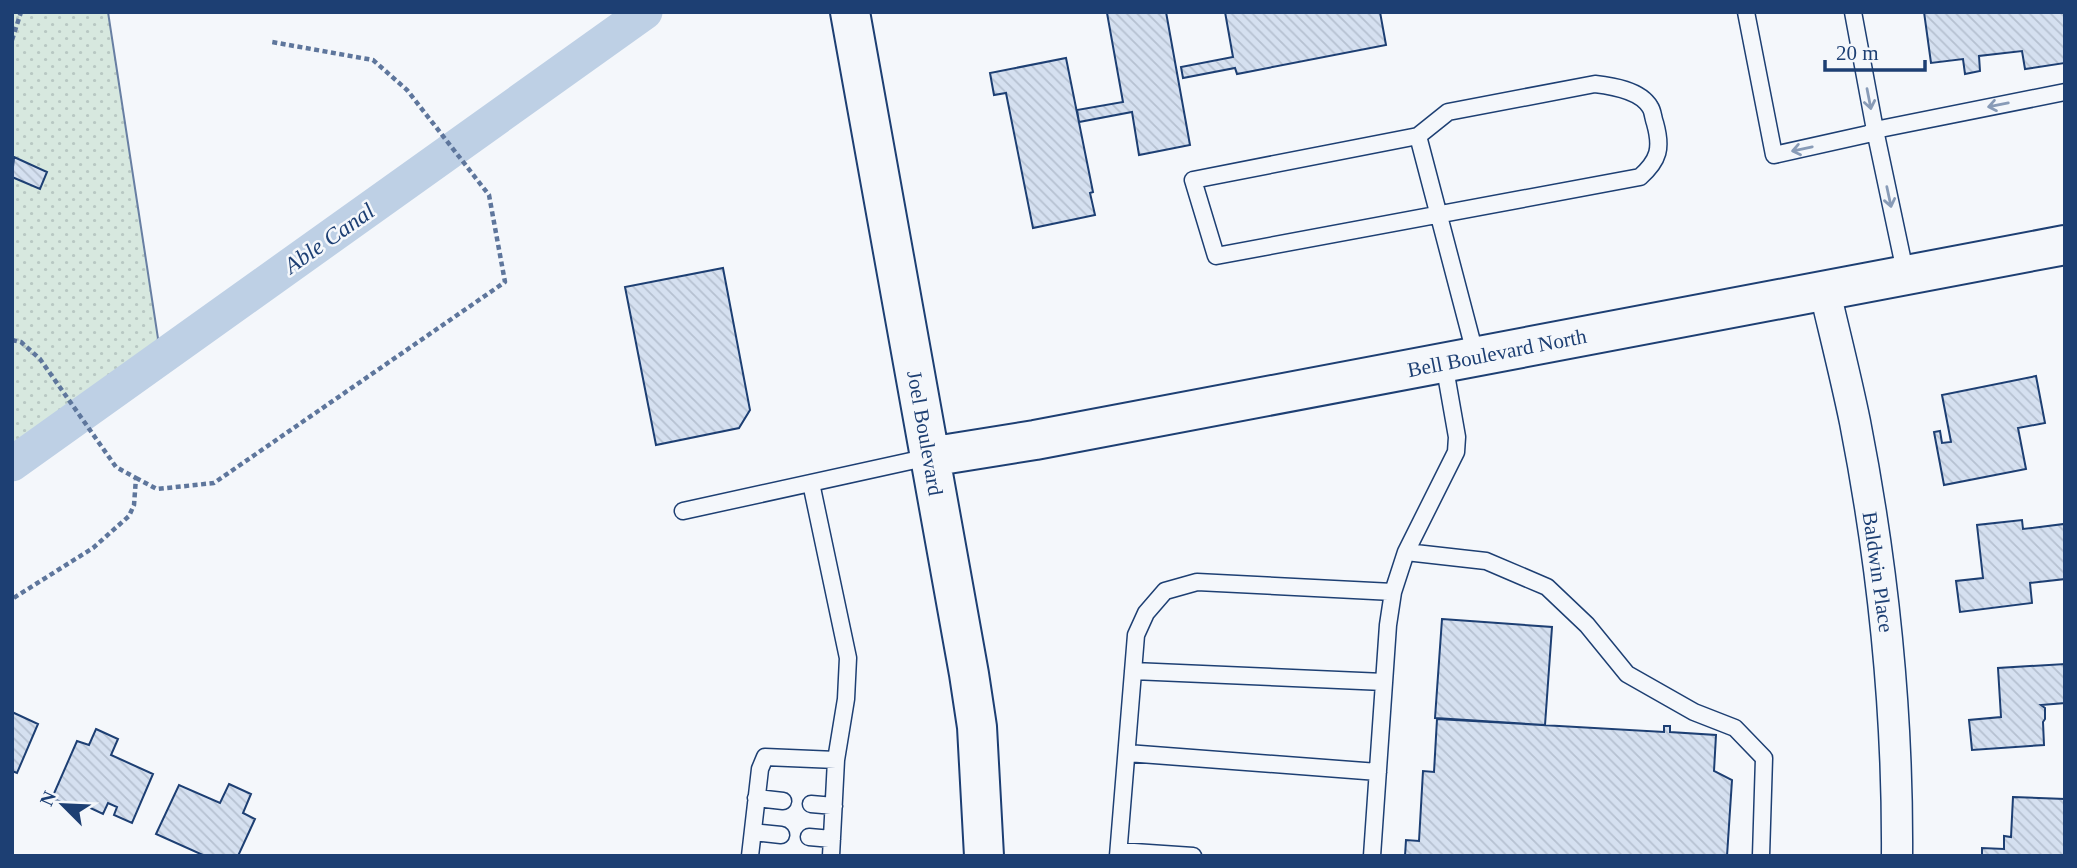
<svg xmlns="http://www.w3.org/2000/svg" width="2077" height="868" font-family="Georgia,serif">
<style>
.park{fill:url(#park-dots);stroke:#687fa3;stroke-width:2}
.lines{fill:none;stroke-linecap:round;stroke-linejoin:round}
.canal{stroke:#bed0e5;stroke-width:35}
.building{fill:url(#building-back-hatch);stroke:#1d3f73;stroke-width:2}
.lane-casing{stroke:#1d3f73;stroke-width:19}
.street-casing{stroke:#1d3f73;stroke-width:33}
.secondary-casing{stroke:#1d3f73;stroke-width:42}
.path{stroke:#5e769c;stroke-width:4.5;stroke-dasharray:5 3.5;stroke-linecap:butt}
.lane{stroke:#f4f7fb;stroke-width:16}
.street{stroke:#f4f7fb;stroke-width:30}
.secondary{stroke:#f4f7fb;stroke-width:38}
.oneway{stroke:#889bb7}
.labels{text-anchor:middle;stroke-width:5;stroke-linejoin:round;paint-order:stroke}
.street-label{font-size:21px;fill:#1d3f73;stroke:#f4f7fb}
.water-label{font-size:23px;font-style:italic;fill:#1d3f73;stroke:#f4f7fb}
</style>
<defs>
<pattern id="park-dots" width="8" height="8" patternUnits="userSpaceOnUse" patternTransform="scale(1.75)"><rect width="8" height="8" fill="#d7e8df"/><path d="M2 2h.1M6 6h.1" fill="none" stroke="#b8c8c3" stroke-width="1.8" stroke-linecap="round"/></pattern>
<pattern id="building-back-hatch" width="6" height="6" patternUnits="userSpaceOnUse" patternTransform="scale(1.75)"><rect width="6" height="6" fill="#d5e0f0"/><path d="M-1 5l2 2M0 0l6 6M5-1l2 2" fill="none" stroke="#b6c1d1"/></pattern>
</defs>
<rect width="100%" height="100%" fill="#f4f7fb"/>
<path class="park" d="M12,12H108L161,358L12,464Z"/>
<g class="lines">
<path class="canal" d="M12,464L645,12"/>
</g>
<path class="building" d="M1166,12L1190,145L1139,155L1132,112L1079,122L1077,110L1123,102L1107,13Z
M1225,12H1380L1386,45L1237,74L1235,68L1183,78L1181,67L1233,57Z
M1924,12H2065V63L2025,69L2022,51L1979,56L1980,71L1965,74L1963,59L1931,63Z
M1066,58L1093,192L1090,193L1095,215L1033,228L1006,93L994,95L990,73Z
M14,157L47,172L40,189L12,177Z
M723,268L750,410L739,428L656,445L625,287Z
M2036,376L2045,423L2018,428L2026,469L1944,485L1934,432L1940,431L1942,443L1951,442L1942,395Z
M2022,520L2023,529L2064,524L2065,579L2030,583L2032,603L1960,612L1956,581L1983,578L1977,525Z
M1442,619L1552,627L1545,725L1435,718Z
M2065,664V703L2041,705L2045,708V719L2043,722L2044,745L1972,750L1969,720L2001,717L1998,668Z
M12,712L38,724L17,773L12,771Z
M1437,719L1664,732V726H1670V732L1716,735L1714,771L1732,780L1727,856H1405L1406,840L1419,841L1423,771L1434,772Z
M96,729L118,739L111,755L153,774L132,823L114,815L117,807L108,803L103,814L82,804L80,811L52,798L77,741L89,745Z
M229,784L251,794L243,813L255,819L238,856H205L156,834L179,785L220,803Z
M2013,797L2065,799V856H1982V848L2004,849V836L2011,837Z"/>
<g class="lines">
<g class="lane-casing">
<path id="lane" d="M1746,12L1774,155L1868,134L1875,130L1853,12
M1418,136L1448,112L1595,84C1612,86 1640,90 1650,107C1653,111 1653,118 1655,123C1662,148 1659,160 1640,177L1216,256L1193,180L1418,136L1476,357
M1906,276L1875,130L2065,92
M683,511L929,457
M1406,552L1486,561L1547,587L1587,625L1627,674L1694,712L1735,728L1764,758L1761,856
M1133,671L1384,682
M1127,753L1378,772
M756,798L783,801
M811,804L834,806
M753,832L781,835
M809,837L832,839
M1119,851L1193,856
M750,856L760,769L765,757L836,760L846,699L848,658L811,483
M831,856L836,760
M1118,856L1136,635L1146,613L1165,591L1197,582L1393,592
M1372,856L1388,625L1393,592L1406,552L1456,452L1457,437L1444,363"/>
</g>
<g class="street-casing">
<path id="street" d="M1825,292C1835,335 1846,378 1855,422C1883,565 1898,710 1897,856"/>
</g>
<g class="secondary-casing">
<path id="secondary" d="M850,12L969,674L977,727L984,856
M929,457L1035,440L2065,245"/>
</g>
<path class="path" d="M12,40L21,12
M12,340L21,342L40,359L116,467L136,478L134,505L129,516L93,548L12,599
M136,478L157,489L214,483L505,282L489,195L407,90L373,60L272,42"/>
<use href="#lane" class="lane"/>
<use href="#street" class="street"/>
<use href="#secondary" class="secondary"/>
</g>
<defs><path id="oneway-shaft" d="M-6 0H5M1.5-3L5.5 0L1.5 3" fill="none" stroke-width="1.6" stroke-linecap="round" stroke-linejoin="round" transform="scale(1.75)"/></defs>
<g class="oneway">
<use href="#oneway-shaft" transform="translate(1869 99) rotate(79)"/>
<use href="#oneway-shaft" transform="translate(1998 105) rotate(169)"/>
<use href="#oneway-shaft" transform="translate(1802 149) rotate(168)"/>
<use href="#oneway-shaft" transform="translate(1889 197) rotate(78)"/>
</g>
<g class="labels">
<g class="street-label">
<text transform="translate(1497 353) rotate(-11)" y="7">Bell Boulevard North</text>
<text transform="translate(925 433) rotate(80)" y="7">Joel Boulevard</text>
<text transform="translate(1878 572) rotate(82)" y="7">Baldwin Place</text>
</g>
<g class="water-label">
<text transform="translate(329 238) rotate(-35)" y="8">Able Canal</text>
</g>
</g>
<rect width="2077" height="868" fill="none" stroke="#1d3f73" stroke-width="28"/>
<g transform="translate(63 805) rotate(294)" stroke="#f4f7fb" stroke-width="5" paint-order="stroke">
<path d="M0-5L12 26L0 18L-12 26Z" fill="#1d3f73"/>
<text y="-10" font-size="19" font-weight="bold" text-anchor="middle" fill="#1d3f73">N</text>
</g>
<path d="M1825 60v10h100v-10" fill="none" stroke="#1d3f73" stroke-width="3.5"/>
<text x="1836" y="60" font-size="21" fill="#1d3f73" stroke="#f4f7fb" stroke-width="5" paint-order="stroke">20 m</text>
</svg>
